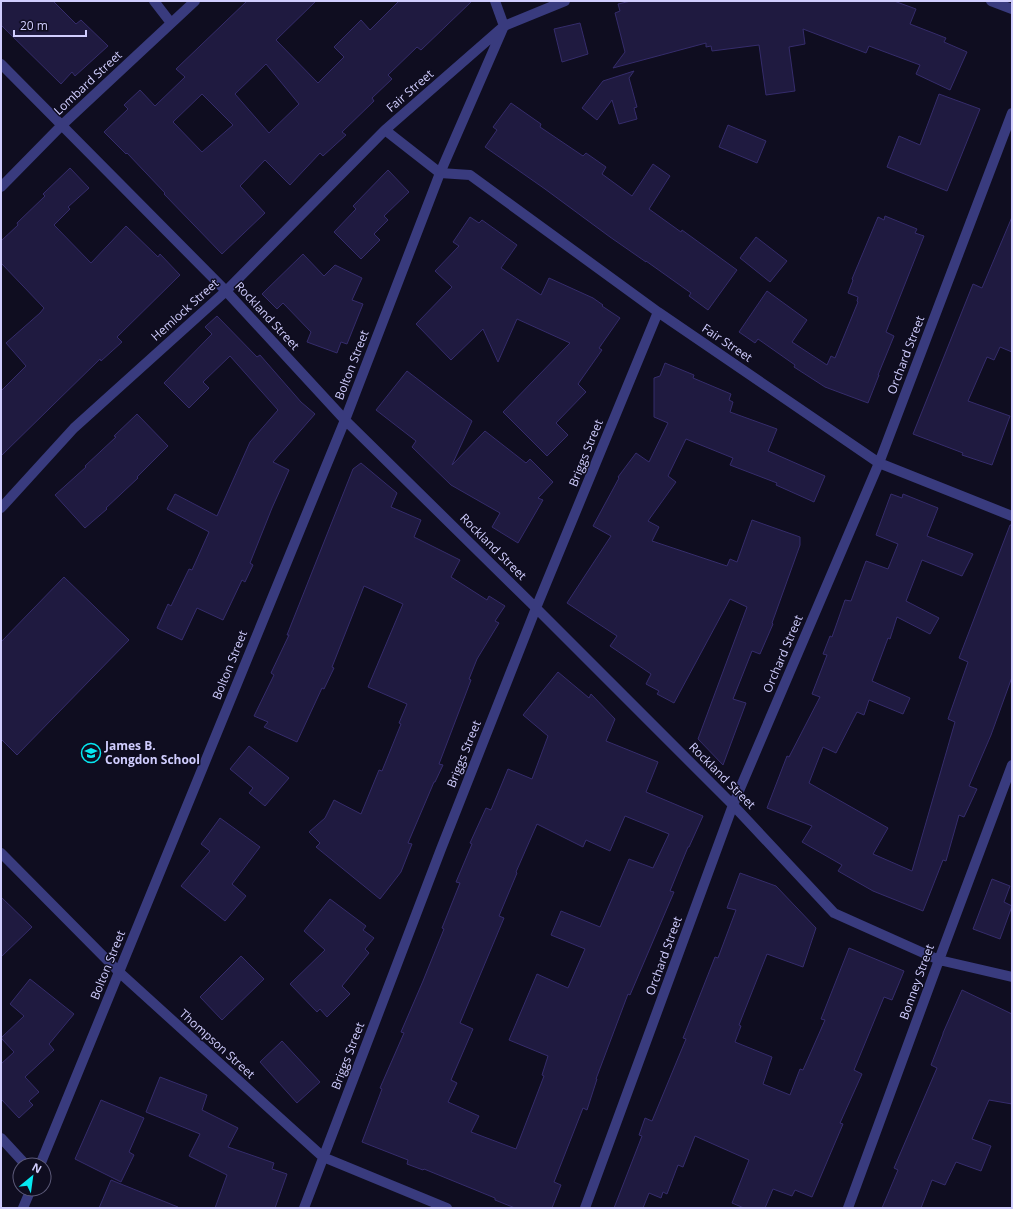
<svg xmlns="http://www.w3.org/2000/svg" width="1013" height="1209" font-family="'Open Sans',sans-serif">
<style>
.building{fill:#1f1a40;stroke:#352c6b;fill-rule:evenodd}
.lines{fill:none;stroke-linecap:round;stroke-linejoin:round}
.minor{stroke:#393b7e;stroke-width:10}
.labels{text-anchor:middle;stroke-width:3;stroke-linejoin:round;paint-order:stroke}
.street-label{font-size:12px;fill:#d0cdfe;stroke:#0f0d20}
.poi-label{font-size:12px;font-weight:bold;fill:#d0cdfe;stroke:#0f0d20;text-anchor:start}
</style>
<rect width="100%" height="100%" fill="#0f0d20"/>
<path class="building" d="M1,1H53L76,24L81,20L108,46L75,76L72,72L61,84L1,25Z
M247,1H316L276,40L318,83L344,57L334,47L361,20L370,30L399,1H472L421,50L417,47L388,75L392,79L372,98L374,101L342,132L346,135L323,156L320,153L290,185L265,160L240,186L265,213L222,254L164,194L165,193L127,153L126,154L104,132L128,109L124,105L140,90L155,106L185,77L176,69ZM266,64L299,104L269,133L235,94ZM202,94L233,125L202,152L173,122Z
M631,1H894L916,9L910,24L946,38L944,42L967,52L950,90L916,74L920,65L869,46L866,53L803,29L805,44L789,47L795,91L766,95L759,45L712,51L711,46L706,47V43L613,68L625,52L615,13L620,11L618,4Z
M580,23L588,54L562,62L554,29Z
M634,71L629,78L637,107L634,108L637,119L619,124L612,100L597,120L582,108L603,81Z
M939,94L980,109L947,191L887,167L899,136L920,145Z
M511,103L541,124L540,127L583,156L586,153L606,167L602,174L632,196L653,164L670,176L649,209L681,232L682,230L737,270L708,310L689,296L691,293L646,261V262L610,237L545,189L485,147L497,130L493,127Z
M728,125L766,141L757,163L719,147Z
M70,168L89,188L68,207L70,209L54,225L91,263L126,226L158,257L160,254L180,275L117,337L122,342L101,361L100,359L1,456V391L26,366L6,343L40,313L44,308L1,263V241L18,225L17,223L45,196L43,194Z
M388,170L409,192L384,216L388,220L374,234L380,240L361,259L334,232L356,209L353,206Z
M885,216L917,229L915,233L924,236L886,332L894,336L878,375H879L868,403L825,387L794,367L795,365L758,339L755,343L739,332L767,291L807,320L792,342L827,365L831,356L835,358L858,302L857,301L858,297L848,293L853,280L852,279L878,217L884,220Z
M470,217L479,223L482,220L517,245L501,268L541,295L549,278L593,298L603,305L602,306L620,318L599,348L602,350L578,384L586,392L556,423L568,435L547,456L503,412L570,343L517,319L498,362L483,329L451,360L416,324L452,287L435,271L459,246L453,242Z
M1012,217V352L1000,347L994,360L987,357L968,401L1010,416L992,465L962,455L963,453L913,434L973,284L982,288Z
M756,237L787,261L770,282L740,258Z
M303,254L324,276L335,265L362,278L352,300L363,304L347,344L341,342L337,353L307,342L311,332L283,303L277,309L262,294Z
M217,316L257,357L260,355L301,402L315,414L273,462L289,470L272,508L250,563L253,565L245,582L242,580L223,620L197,608L182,640L157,628L168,604L171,606L189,569L192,570L209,532L167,509L175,494L217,516L250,442L278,410L230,356L203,382L209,388L189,408L164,383L212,334L205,327Z
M665,363L694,375L693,378L731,394L729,400L733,402L730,412L777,429L768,451L825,476L814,502L776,485L777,483L730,465L733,458L686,439L668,476L676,482L648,521L659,527L652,541L727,566L730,559L737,562L752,520L800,537V545L772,623L773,624L760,654L752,651L733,699L746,703L723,765L698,739L747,607L730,599L674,703L657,694L659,691L646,684L651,674L610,646L617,636L567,603L611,536L593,526L619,478L618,477L636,453L649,462L668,423L654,417V378L660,376Z
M407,371L472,421L452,465L485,431L526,463L530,459L553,482L538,498L543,500L518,543L492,527L500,513L451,485L412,447L416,441L376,410Z
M137,414L168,446L137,477L138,478L106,508L107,509L85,528L55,495L86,467L85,466L116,437L114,436Z
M361,463L397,493L391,507L421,520L414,537L460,560L451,577L487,600L489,596L505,606L495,621L499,623L477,659L469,679L471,680L439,764L443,765L435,782H434L408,843L412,844L401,872L380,899L316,847L320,843L309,832L325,818L334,800L361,814L379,770L382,771L401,724L399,723L407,704L368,687L403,604L364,586L332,667L334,668L324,689L322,688L297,742L264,727L268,722L254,716L274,675L271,673L289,635H287L353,469Z
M891,494L902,498L903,494L938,508L927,536L973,554L962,576L922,560L906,601L939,618L930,634L897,617L890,639L888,638L872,681L910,698L903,714L869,700L864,715L857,712L836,753L823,747L809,783L888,828L873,854L912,871L955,722L948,719L968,662L959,658L1010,525H1012V677L991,735L969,786L977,789L964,817L959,815L946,861L943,860L923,911L873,891L838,871L842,865L802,842L812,826L767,808L787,756L789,757L820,697L812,694L827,655L823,654L830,636L832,637L845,600L851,601L866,561L888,569L898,544L876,535Z
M64,577L129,640L17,755L1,739V642Z
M558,672L589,698L591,694L615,719L606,741L658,762L646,792L703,816L689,847H688L670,891L674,892L630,995L628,994L596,1079H597L587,1110L583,1108L554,1182L561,1185L552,1208H515L495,1200V1198L424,1169L423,1170L407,1164L408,1160L362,1142L382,1089L380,1088L404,1033L401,1032L423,981L444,929L442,928L460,883L456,882L472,844L470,843L486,808L491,810L508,769L532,779L548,736L523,715ZM625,816L669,834L653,868L629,859L600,927L561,911L551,935L585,949L568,988L537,974L509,1040L548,1056L542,1075L544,1076L516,1149L471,1132L479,1116L448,1102L457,1083L451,1080L473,1029L460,1023L504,918L499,916L517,873L516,872L537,824L583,847L586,840L610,851Z
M249,746L289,778L265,806L249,793L253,788L230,769Z
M220,818L260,847L232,884L246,896L225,921L181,886L210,851L201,844Z
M740,873L776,886L816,928L803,967L767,954L739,1025L741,1026L735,1042L772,1057L763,1084L790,1095L800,1069L803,1070L825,1020L821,1019L849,948L904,971L892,1000L884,997L854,1070L862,1074L840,1123L843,1124L812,1197L795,1190L792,1196L773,1189L765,1208H744L732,1203L749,1160L695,1136L683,1167L678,1165L667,1194L663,1192L661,1198L649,1193L643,1208H614L642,1136L639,1135L645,1118L652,1121L686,1039L683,1038L689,1023L715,957L718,958L736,910L727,908Z
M992,879L1010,886L1004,902L1012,906L1000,939L973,929Z
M1,897L32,927L1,957Z
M330,899L366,926L363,930L374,938L365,949L369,953L342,986L350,994L327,1017L320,1009L317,1012L290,984L325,950L304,931Z
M241,956L264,979L222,1020L200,997Z
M30,979L74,1014L49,1044L54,1050L25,1077L39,1092L29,1101L33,1105L19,1118L1,1099V1064L14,1052L1,1038L24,1016L10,1004Z
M962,990L1012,1014V1104L989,1100L972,1139L991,1146L981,1171L956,1162L945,1185L932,1180L921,1208H882L898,1170L894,1168L937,1068L931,1065L943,1034V1033Z
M282,1041L320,1082L297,1103L260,1062Z
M160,1077L207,1095L202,1110L238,1128L228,1147L274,1163L272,1169L287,1174L275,1208H215L227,1175L189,1156L200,1134L146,1112Z
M101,1100L144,1118L129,1152L134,1155L121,1182L75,1159Z
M111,1180L178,1207V1208H99Z"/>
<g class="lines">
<path class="minor" d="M154,1L171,23
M991,1L1012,9
M1,64L226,291L345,420L536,608L733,805L834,913L939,960L1012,977
M385,130L440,173L470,175L658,312L879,463L1012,516
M1,187L62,125L195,1
M1,508L74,428L226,291L385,130L504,26L565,1
M1,853L119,972L323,1157L447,1208
M1,1138L26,1165
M40,1165L345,420L440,173L504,26L495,1
M23,1208L31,1189
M304,1208L441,849L536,608L658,312
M585,1208L733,805L879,463L1012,113
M848,1208L939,960L1012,765"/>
</g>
<defs>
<g id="school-ring" transform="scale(1)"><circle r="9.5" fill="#0f0d20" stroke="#06e8f1" stroke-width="1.5"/><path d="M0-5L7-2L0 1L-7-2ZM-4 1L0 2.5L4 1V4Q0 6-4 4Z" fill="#06e8f1"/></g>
</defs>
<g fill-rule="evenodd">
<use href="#school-ring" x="91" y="753"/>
</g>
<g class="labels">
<g class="street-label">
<text transform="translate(88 83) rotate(-43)" y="4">Lombard Street</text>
<text transform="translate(410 91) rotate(-41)" y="4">Fair Street</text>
<text transform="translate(185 310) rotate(-42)" y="4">Hemlock Street</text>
<text transform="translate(267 316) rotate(47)" y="4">Rockland Street</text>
<text transform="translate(727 343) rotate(34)" y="4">Fair Street</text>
<text transform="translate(906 355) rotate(-69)" y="4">Orchard Street</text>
<text transform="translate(352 365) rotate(-69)" y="4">Bolton Street</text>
<text transform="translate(586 453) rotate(-68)" y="4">Briggs Street</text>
<text transform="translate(493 547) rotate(45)" y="4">Rockland Street</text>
<text transform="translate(783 654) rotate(-67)" y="4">Orchard Street</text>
<text transform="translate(230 665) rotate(-68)" y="4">Bolton Street</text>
<text transform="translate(464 754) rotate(-68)" y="4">Briggs Street</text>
<text transform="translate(722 776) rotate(45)" y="4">Rockland Street</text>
<text transform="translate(664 956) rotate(-70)" y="4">Orchard Street</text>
<text transform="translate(108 965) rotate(-68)" y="4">Bolton Street</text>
<text transform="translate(917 982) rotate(-70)" y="4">Bonney Street</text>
<text transform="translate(217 1044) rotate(42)" y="4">Thompson Street</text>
<text transform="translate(348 1056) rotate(-69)" y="4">Briggs Street</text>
</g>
<g class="poi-label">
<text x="105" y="750">James B.<tspan x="105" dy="14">Congdon School</tspan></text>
</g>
</g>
<rect width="1013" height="1209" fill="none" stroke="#d0cdfe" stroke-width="4"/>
<g transform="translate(32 1177) rotate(29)"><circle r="19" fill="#0f0d20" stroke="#5c5a79"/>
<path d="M0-3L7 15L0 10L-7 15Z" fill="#06e8f1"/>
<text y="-6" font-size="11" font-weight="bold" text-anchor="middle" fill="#d0cdfe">N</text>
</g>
<path d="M14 30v6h72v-6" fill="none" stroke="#d0cdfe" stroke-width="2"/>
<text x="20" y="30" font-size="12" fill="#d0cdfe" stroke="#0f0d20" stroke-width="3" paint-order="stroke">20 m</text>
</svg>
